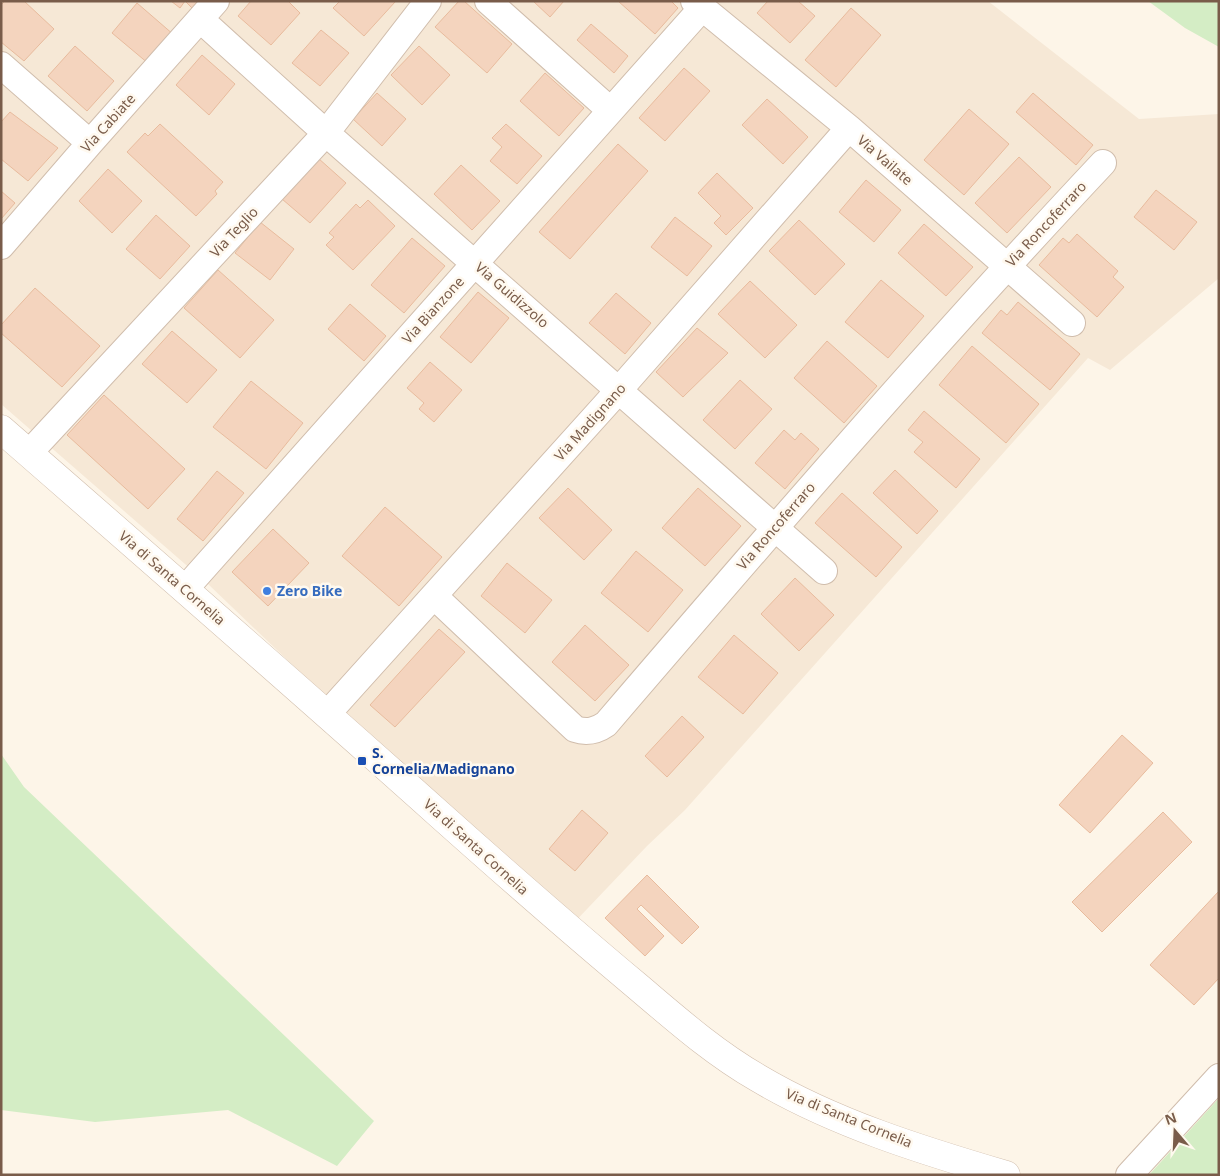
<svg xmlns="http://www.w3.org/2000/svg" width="1220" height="1176" font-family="'Noto Sans',sans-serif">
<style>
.residential{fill:#f6e8d6}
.green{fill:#d4edc5}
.building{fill:#f4d4be;stroke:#e8bb9d}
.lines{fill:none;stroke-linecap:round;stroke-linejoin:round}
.minor-casing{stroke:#d0bdac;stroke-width:28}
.tertiary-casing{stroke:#d0bdac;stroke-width:29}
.minor{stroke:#fff;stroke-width:26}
.tertiary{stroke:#fff;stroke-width:28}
.shop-dot{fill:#3f7fe0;stroke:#fff9ef;stroke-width:2}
.transit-dot{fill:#1a4fb4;stroke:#fff9ef;stroke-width:2}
.labels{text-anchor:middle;stroke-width:5;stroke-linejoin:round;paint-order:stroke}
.street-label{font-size:14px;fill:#795c4a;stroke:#fff9ef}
.shop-label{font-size:14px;font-weight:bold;fill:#366cbe;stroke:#fff9ef;text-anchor:start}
.transit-label{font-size:14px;font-weight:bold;fill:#164399;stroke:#fff9ef;text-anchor:start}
</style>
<rect width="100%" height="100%" fill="#fdf5e8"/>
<path class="residential" d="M1,1H988L1139,119L1219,114V278L1110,370L1088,358L685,810L647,846L568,929L208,584L1,404Z"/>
<path class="green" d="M1148,1H1219V47L1185,28Z
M1,754L24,787L374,1121L337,1166L228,1110L95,1122L1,1110Z
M1219,1098V1175H1149Z"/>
<path class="building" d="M5,1H24L54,29L24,61L1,42V5Z
M171,1H185L180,8Z
M185,1H204L195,11Z
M251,1H288L300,13L271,45L238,16Z
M340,1H394L395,2L364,36L333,8Z
M459,1H464L512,44L487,73L435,27Z
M533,1H564L550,17Z
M618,1H671L678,8L655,34Z
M768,1H798L815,16L790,43L757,13Z
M137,3L174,35L149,64L112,33Z
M851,8L881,35L836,87L805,60Z
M591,24L628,56L614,73L577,40Z
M321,30L349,53L320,86L292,63Z
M75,46L114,81L87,111L48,76Z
M419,46L450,75L422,105L391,75Z
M202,55L235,84L209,115L176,85Z
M684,68L710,91L665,141L639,118Z
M545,73L584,108L559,136L520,101Z
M377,93L406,119L382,146L353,119Z
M1033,93L1093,145L1076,165L1016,112Z
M767,99L808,137L783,164L742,125Z
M969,109L1009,144L964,195L924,160Z
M10,112L58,148L28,181L1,159V122Z
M160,124L223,182L215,191L217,194L196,216L127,152L145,133L148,136Z
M506,124L542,156L517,184L490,161L502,147L492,138Z
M618,144L648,171L570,259L539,232Z
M1019,157L1051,187L1007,233L975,203Z
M318,158L346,183L310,223L282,199Z
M461,165L500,201L472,230L434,194Z
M108,169L142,201L112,233L79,201Z
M717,173L753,208L726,235L714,223L721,216L698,193Z
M866,180L901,210L874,242L839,212Z
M1156,190L1197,222L1174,250L1134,217Z
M1,191L15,203L1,219Z
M368,200L395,226L353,270L326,245L334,237L329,233L356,204L360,208Z
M156,215L190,246L160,279L126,249Z
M675,217L712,246L687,276L651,247Z
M799,220L845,264L815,295L769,251Z
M260,222L294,249L270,280L235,253Z
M924,224L973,267L946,296L898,253Z
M1077,234L1118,271L1113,277L1124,287L1097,317L1039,265L1063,238L1069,243Z
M412,238L445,266L404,313L371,285Z
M218,270L274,320L240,358L184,308Z
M881,280L924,316L888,358L845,322Z
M750,281L797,325L765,358L718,314Z
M35,288L100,346L62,387L1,333V325Z
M478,292L509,318L471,363L440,337Z
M616,293L651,323L625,354L589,323Z
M1018,302L1080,354L1050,390L982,333L1001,310L1007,315Z
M350,304L386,336L364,361L328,329Z
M697,328L728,353L683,397L656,372Z
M172,331L217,370L187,403L142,364Z
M827,341L877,386L844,423L794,378Z
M972,346L1039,404L1006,443L939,385Z
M430,362L462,390L434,422L419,409L424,403L407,388Z
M740,380L772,409L735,449L703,420Z
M251,381L303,423L266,469L213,427Z
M104,395L185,469L148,509L67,435Z
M924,411L980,459L956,488L914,452L923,442L908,430Z
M784,430L795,440L801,433L819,449L785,489L755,463Z
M895,470L938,511L917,534L873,493Z
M217,471L244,493L203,541L177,519Z
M568,488L612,530L584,560L539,518Z
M698,488L741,526L705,566L662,528Z
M842,493L902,547L876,577L815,523Z
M385,507L442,557L399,606L342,556Z
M273,529L309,563L268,606L232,572Z
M636,551L683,590L648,632L601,593Z
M507,563L552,600L525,633L481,596Z
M795,578L834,615L799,651L761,614Z
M585,625L629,665L595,701L552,662Z
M439,629L465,652L395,727L370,705Z
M734,635L778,673L743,714L698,677Z
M682,716L704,737L667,777L645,756Z
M1122,735L1153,763L1090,833L1059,805Z
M582,810L608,833L575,871L549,849Z
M1163,812L1192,842L1102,932L1072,902Z
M647,875L699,927L682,944L641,905L637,909L664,936L645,956L605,918Z
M1219,891V978L1194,1005L1150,965Z"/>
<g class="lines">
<g class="minor-casing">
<path id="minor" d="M488,1L610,110
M694,1L849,128L1072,323
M200,19L326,133L824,571
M1,65L90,143
M1,246L90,143L216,1
M29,453L326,133L428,1
M185,589L702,8
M434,596L575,729C587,733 596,731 606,724C769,534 932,345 1103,163
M328,713L619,390L849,128
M1129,1175L1219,1077"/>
</g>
<g class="tertiary-casing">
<path id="tertiary" d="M1,429C148,557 295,685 440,815C505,873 570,930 637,986C676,1019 713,1052 758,1078C834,1123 921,1150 1006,1175"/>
</g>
<use href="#minor" class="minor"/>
<use href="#tertiary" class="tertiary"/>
</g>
<circle class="shop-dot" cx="267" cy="591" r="5"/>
<rect class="transit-dot" x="357" y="756" width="10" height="10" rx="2.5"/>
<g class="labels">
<g class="street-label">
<text transform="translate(108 123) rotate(-48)" y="5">Via Cabiate</text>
<text transform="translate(885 160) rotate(41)" y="5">Via Vailate</text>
<text transform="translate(1046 224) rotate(-47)" y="5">Via Roncoferraro</text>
<text transform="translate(234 232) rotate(-47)" y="5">Via Teglio</text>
<text transform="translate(512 295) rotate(41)" y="5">Via Guidizzolo</text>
<text transform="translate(433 310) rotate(-48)" y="5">Via Bianzone</text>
<text transform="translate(590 422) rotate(-48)" y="5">Via Madignano</text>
<text transform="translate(776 526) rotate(-49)" y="5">Via Roncoferraro</text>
<text transform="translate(172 578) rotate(41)" y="5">Via di Santa Cornelia</text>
<text transform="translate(476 847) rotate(42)" y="5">Via di Santa Cornelia</text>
<text transform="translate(849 1118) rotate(22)" y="5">Via di Santa Cornelia</text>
</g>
<g class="shop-label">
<text x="277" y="596">Zero Bike</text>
</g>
<g class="transit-label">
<text x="372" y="758">S.<tspan x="372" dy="16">Cornelia/Madignano</tspan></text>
</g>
</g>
<rect width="1220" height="1176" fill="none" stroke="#795c4a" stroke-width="5"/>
<g transform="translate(1175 1131) rotate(341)" stroke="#fff9ef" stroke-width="4" paint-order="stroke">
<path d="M0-4L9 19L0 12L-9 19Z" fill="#795c4a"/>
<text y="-8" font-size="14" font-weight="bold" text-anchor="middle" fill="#795c4a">N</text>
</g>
</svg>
